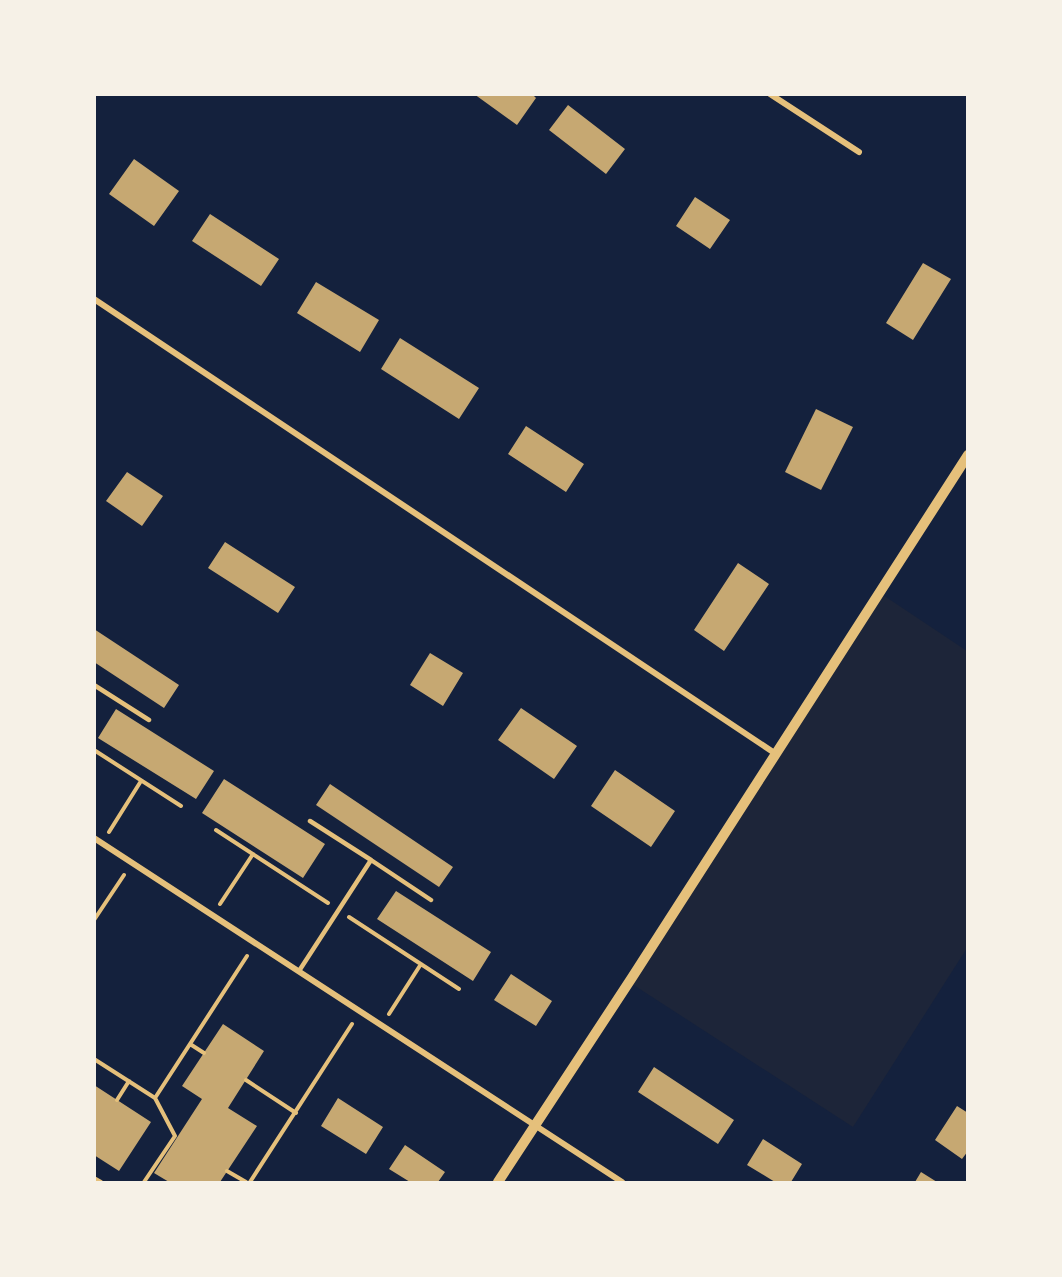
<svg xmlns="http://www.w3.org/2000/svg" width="1062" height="1277" font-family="'Zilla Slab',serif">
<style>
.green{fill:#1d2539}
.building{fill:#c6a872}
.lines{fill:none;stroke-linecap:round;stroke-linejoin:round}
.path{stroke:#e5c07b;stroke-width:4}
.service{stroke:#e5c07b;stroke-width:4.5}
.minor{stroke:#e5c07b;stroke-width:6}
.tertiary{stroke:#e5c07b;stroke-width:10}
</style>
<rect width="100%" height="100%" fill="#14213d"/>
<path class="green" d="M880,593L967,651V948L853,1127L629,982Z"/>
<path class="building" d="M474,94H532L536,98L517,125Z
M568,105L625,149L606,174L549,130Z
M134,159L179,191L154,226L109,194Z
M695,197L730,220L710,249L676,226Z
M210,214L279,259L261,286L192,241Z
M923,263L951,279L913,340L886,323Z
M316,282L379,320L360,352L297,313Z
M400,338L479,388L459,419L381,369Z
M816,409L853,427L821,490L785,472Z
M526,426L584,464L566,492L508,454Z
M127,472L163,496L142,526L106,501Z
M225,542L295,587L278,613L208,568Z
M738,563L769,584L724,651L694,630Z
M94,629L179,685L164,708L94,662Z
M430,653L463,673L443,706L410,685Z
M521,708L577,746L554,779L498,740Z
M116,709L214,771L196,799L98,738Z
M615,770L675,811L651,847L591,806Z
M224,779L325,844L303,878L202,813Z
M330,784L453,867L439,887L316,805Z
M396,891L491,952L473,981L377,919Z
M511,974L552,1001L536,1026L494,1000Z
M223,1024L264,1051L228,1108L257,1126L220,1182H169L154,1173L202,1099L182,1086Z
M654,1067L734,1120L718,1144L638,1092Z
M94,1085L151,1122L119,1171L94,1155Z
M338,1098L383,1127L366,1154L321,1126Z
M957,1106L968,1113V1151L962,1159L935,1140Z
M763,1139L802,1164L791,1182H775L747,1165Z
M405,1145L445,1172L438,1182H410L389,1169Z
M921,1172L937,1182H915Z"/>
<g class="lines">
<path class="path" d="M94,750L181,806
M216,830L328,903
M109,832L141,781
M220,904L253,854
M349,917L459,989
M94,920L124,875
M389,1014L421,964
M190,1044L204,1053
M94,1059L155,1098
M246,1080L296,1113
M117,1100L129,1081
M227,1171L246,1182
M94,1178L101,1182
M144,1182L175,1136L155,1098L247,956
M250,1182L352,1024"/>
<path class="service" d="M94,685L149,720
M371,860L431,900
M299,971L371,860L310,821"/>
<path class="minor" d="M770,94L859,152
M94,299L776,754
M94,838L622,1182"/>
<path class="tertiary" d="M498,1182L633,976L968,455"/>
</g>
<rect width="1062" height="1277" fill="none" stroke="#f6f1e7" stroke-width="192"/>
</svg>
